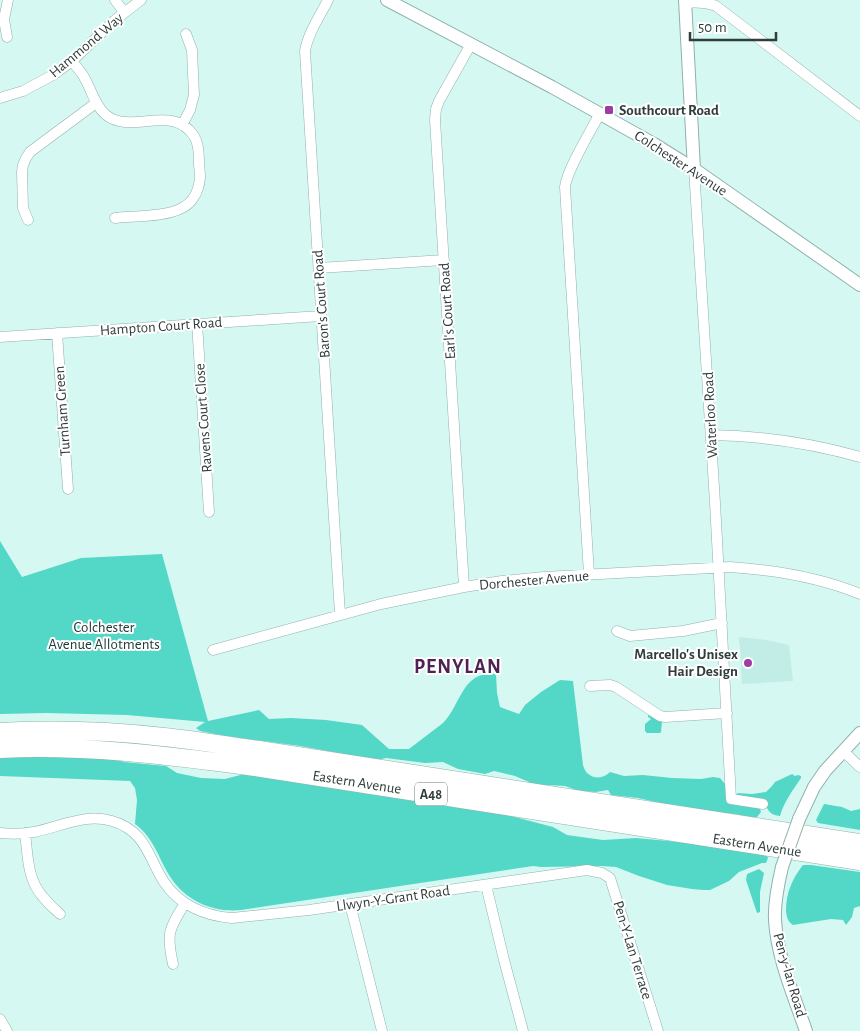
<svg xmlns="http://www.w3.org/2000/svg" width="860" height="1031" font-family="'Alegreya Sans',sans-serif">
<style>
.built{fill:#c1ede6}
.green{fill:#53d8c8}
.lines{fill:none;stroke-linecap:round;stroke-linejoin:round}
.minor-casing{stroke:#90b1ac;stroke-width:11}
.tertiary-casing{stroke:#90b1ac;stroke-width:14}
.trunk-casing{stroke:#90b1ac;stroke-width:19}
.minor{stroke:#fff;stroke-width:10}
.tertiary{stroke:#fff;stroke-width:12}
.trunk{stroke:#fff;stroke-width:18}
.tertiary-bridge-casing{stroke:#90b1ac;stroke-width:14;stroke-linecap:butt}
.tertiary-bridge{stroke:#fff;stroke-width:12}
.poi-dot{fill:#9f3ca3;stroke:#fff;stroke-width:2}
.labels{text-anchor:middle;stroke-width:4;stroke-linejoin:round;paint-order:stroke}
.shield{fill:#fff;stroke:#6e7876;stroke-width:1}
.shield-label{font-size:14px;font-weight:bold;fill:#303e3b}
.street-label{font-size:15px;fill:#303e3b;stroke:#fff}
.poi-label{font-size:15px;font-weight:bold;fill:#303e3b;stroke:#fff;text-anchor:start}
.park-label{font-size:15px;fill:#233b37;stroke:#fff}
.district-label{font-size:20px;font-weight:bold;letter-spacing:1px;fill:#502152;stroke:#fff}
</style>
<rect width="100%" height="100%" fill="#d5f8f2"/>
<path class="built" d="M740,637L766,640L789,645L793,681L742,684L740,645L739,644V638Z"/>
<path class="green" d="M0,541L22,577L81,558L162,554L208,721L259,710L269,719L291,718L326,720L362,725L389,749H409C420,740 432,732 443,723C461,705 462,670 496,674L497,693L500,707L519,714L525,705L541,692L560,680L573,681L583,765C584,768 585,771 587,773C595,780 604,778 610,772L624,776L643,775L672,778L701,779L713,777L720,778L735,796L738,793L752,794L766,792L772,786L775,782L792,774L795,776L798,775L801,776V778C793,790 784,802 780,816C764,814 769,805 762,798L757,799L761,812L757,817L751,818L736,814L699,812L638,798L611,795L608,790L596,792L579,791L565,786L547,785L533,787L529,782L515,776L494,771L485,774L458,769L443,762L425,763L386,758L377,760L300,746L225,736L200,731L196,728L205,722L127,715L46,713L0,714Z
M648,715L662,722L661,732L660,733H647L645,731V724L651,719L648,717Z
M43,756H108L124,762L166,766L177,773L201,778L225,779L248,773L327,786L381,796L424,799L436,806L457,804L469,810H488L553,827L567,835L603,840L636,838L691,843L723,849L766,854L768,858L766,863H762L739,872L729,881L710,890H703L692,889L667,885L639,876L616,867L602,866L541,867L533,866L241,910C214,913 186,901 171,878C158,858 155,839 135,824L137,800L135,788L130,781L0,776V758Z
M824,804L842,807L851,811L860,809V830L818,823L816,820Z
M803,865H811L860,872V906L854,908L852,917L846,925L843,920L831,919L793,925C787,921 787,917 786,911C786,893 792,879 803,865Z
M759,869L764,873L760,892V912L757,913L746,880L747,874Z"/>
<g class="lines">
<g class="minor-casing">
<path id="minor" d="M115,0L124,12
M328,0C320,16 308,33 305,51L340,614
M685,3C696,2 705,2 716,6L860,116
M7,37L4,19L8,0
M72,61C76,67 82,72 85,79C92,91 95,106 106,115C130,134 166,107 189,130C199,139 199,152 199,165C200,173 201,180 198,188C196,196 190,204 182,208C166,217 134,216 115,218
M0,98L23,91L53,75L72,61L115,20L141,0
M182,125L190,110L194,95L192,50L186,34
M694,169L715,503L731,799L763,804
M28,220L23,208L22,172L23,165L26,158L30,152L42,143L96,103
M319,268L444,260
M197,323L209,512
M57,333L68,489
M0,337L321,316
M711,435C762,436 811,443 860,457
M589,574L565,187C567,169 591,131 600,113
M464,587L435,120L436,109L439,101L471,44
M617,631L630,636L683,631L722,623
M213,650L381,604L464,587L502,581L544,577L730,567C774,570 819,577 860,594
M590,686L610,685L616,687L660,716L665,717L727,713
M843,751L860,767
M0,833C11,834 23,834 34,832C60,827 85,813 112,821C146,831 148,857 164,882C179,905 205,916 232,918L309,910L587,870L602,873L610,878L658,1031
M25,833C28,856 27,879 43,897C48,903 54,909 60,914
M486,885L504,960L523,1031
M350,904L382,1031
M173,964C166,933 169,929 185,903
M0,1019L7,1031"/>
</g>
<g class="tertiary-casing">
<path id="tertiary" d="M387,0L552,87L654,144L694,169L860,285
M685,0L694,169
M799,819L814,787L825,771L860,733
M782,867C778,884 774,902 775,920C777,957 794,996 806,1031"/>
</g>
<g class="trunk-casing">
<path id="trunk" d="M0,732C54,729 110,731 164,737C196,740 227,746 259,750L860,843
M0,749C83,745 165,755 248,766L860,861"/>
</g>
<use href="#minor" class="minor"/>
<use href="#tertiary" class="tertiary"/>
<use href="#trunk" class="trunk"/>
<g class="tertiary-bridge-casing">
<path id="tertiary-bridge" d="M782,867L799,819"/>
</g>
<use href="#tertiary-bridge" class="tertiary-bridge"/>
</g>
<g class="poi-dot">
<rect x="604" y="105" width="10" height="10" rx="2.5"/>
<circle cx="748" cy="663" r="5"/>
</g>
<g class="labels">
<rect class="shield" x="415" y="782.5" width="32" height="23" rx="4"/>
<g class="shield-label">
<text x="431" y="799">A48</text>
</g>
<g class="street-label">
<text transform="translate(86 45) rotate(-40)" y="5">Hammond Way</text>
<text transform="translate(681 163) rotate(33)" y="5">Colchester Avenue</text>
<text transform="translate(321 304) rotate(-94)" y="5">Baron's Court Road</text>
<text transform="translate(447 311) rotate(-94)" y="5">Earl's Court Road</text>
<text transform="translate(161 326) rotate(-4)" y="5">Hampton Court Road</text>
<text transform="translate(62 411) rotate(-94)" y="5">Turnham Green</text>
<text transform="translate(710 415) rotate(-93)" y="5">Waterloo Road</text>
<text transform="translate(203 418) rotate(-94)" y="5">Ravens Court Close</text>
<text transform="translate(534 580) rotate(-5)" y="5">Dorchester Avenue</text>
<text transform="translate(357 782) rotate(9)" y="5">Eastern Avenue</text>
<text transform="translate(757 845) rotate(9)" y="5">Eastern Avenue</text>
<text transform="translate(393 898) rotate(-8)" y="5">Llwyn-Y-Grant Road</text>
<text transform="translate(633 950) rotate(73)" y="5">Pen-Y-Lan Terrace</text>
<text transform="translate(790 975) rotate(74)" y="5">Pen-y-lan Road</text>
</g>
<g class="poi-label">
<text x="619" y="115">Southcourt Road</text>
<text x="738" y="659" text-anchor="end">Marcello's Unisex<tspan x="738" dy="17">Hair Design</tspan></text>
</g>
<g class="park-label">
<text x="104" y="632">Colchester<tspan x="104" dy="17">Avenue Allotments</tspan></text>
</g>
<g class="district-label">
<text x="458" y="673">PENYLAN</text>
</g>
</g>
<path d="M690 32v8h86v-8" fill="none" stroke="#303e3b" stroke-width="2.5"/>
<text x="698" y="32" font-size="15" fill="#303e3b" stroke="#ffffff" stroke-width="4" paint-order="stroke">50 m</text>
</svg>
